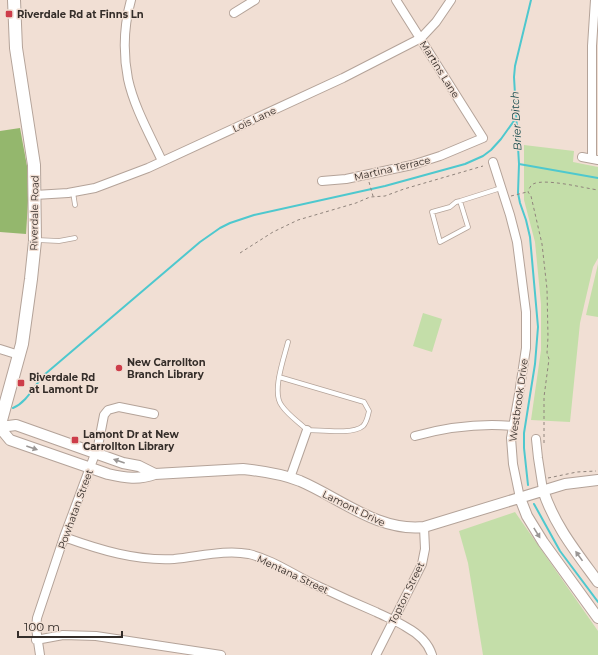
<svg xmlns="http://www.w3.org/2000/svg" width="598" height="655" font-family="Montserrat,sans-serif">
<style>
.green{fill:#c4dea9}
.forest{fill:#94b76d}
.lines{fill:none;stroke-linecap:round;stroke-linejoin:round}
.stream{stroke:#4ec8ce;stroke-width:2}
.service-casing{stroke:#b4a399;stroke-width:5.5}
.minor-casing{stroke:#b4a399;stroke-width:10}
.tertiary-casing{stroke:#b4a399;stroke-width:12}
.secondary-casing{stroke:#b4a399;stroke-width:14}
.path{stroke:#90847c;stroke-width:1;stroke-dasharray:3 3;stroke-linecap:butt}
.service{stroke:#fff;stroke-width:4}
.minor{stroke:#fff;stroke-width:8}
.tertiary{stroke:#fff;stroke-width:10}
.secondary{stroke:#fff;stroke-width:12}
.oneway{fill:#9a9694}
.poi-dot{fill:#cd3d4a;stroke:#f1dfd4;stroke-width:1.5}
.labels{text-anchor:middle;stroke-width:3;stroke-linejoin:round;paint-order:stroke}
.poi-label{font-size:10px;font-weight:bold;fill:#342d29;stroke:#f1dfd4;text-anchor:start}
.street-label{font-size:10px;fill:#342d29;stroke:#f1dfd4}
.water-label{font-size:11px;font-style:italic;fill:#144a4c;stroke:#f1dfd4}
</style>
<rect width="100%" height="100%" fill="#f1dfd4"/>
<path class="green" d="M524,145L574,151L573,162L598,167V258L593,267L580,323L570,422L531,420L541,350V304L535,242L524,200Z
M598,264V317L586,315Z
M423,313L442,319L432,352L413,346Z
M515,512L598,631V655H483L468,563L459,531Z"/>
<path class="forest" d="M20,128L27,166L28,201L26,234L0,232V131Z"/>
<g class="lines">
<path class="stream" d="M531,0L515,66L514,77L519,164L598,178
M519,164L518,193L520,203L526,220L530,237L538,327L535,364L524,433V448L528,485
M13,408C27,402 34,386 44,375L200,242L220,228L230,223L254,215L385,186L465,164L483,156L491,150L501,139L516,118
M534,504L560,551L598,602"/>
<g class="service-casing">
<path id="service" d="M73,192L75,205
M460,201L468,227L440,242L432,212L450,207L456,202L460,201L501,188
M37,240L59,241L75,238
M279,377L364,402L369,411C368,415 367,422 363,426C353,435 320,430 307,430C299,422 289,416 282,406C271,393 284,358 288,342"/>
</g>
<g class="minor-casing">
<path id="minor" d="M131,0C124,25 123,53 128,79C134,107 150,135 162,161
M234,13L255,0
M582,157L598,160
M592,159V46L595,0
M493,162L510,215L517,242L526,312V348L519,394L511,438L513,464L520,498
M322,181L346,179L412,165L440,156L483,138L396,0
M35,195L68,193L95,188L148,168L343,78L421,38L436,22L451,0
M0,349L19,355
M415,436C448,427 479,423 513,426
M536,439L538,458L543,490
M290,478L307,430
M64,537C100,550 136,561 174,559C198,557 225,549 249,554C274,560 295,576 318,586C337,595 357,604 376,612C386,617 397,621 406,627C417,633 428,642 432,655
M36,640L63,635L96,636L221,655
M40,655L36,628L37,618L64,537L98,446L104,415L108,410L119,407L154,414
M376,655L422,564L425,549L424,527"/>
</g>
<g class="tertiary-casing">
<path id="tertiary" d="M0,427L16,425L123,463L139,466L155,474
M0,428L10,440L108,474C125,478 139,480 155,474L243,469C262,471 282,474 300,481C340,498 378,532 424,527L565,484L598,480
M543,490C554,525 577,553 598,582
M520,498L527,516L543,542L598,618"/>
</g>
<g class="secondary-casing">
<path id="secondary" d="M0,424L22,344L31,279L35,241L34,165L16,48L14,0"/>
</g>
<path class="path" d="M369,182L373,196
M511,196L527,192
M240,253L273,232L298,220L356,203L370,197L385,196L404,189L483,166
M544,443V397L549,359L547,353L548,337L547,289L542,244L531,196L528,192C529,189 530,186 533,184C545,178 584,188 598,190
M548,478L577,472L596,471"/>
<use href="#service" class="service"/>
<use href="#minor" class="minor"/>
<use href="#tertiary" class="tertiary"/>
<use href="#secondary" class="secondary"/>
</g>
<defs><path id="oneway-solid" d="M-6-.8H1V-3.2L6.5 0L1 3.2V.8H-6Z"/></defs>
<g class="oneway">
<use href="#oneway-solid" transform="translate(32 448) rotate(19)"/>
<use href="#oneway-solid" transform="translate(119 461) rotate(-161)"/>
<use href="#oneway-solid" transform="translate(537 533) rotate(58)"/>
<use href="#oneway-solid" transform="translate(579 556) rotate(-126)"/>
</g>
<g class="poi-dot">
<rect x="5" y="10" width="8" height="8" rx="2"/>
<circle cx="119" cy="368" r="4"/>
<rect x="17" y="379" width="8" height="8" rx="2"/>
<rect x="71" y="436" width="8" height="8" rx="2"/>
</g>
<g class="labels">
<g class="poi-label">
<text x="17" y="18">Riverdale Rd at Finns Ln</text>
<text x="127" y="366">New Carrollton<tspan x="127" dy="12">Branch Library</tspan></text>
<text x="29" y="381">Riverdale Rd<tspan x="29" dy="12">at Lamont Dr</tspan></text>
<text x="83" y="438">Lamont Dr at New<tspan x="83" dy="12">Carrollton Library</tspan></text>
</g>
<g class="street-label">
<text transform="translate(440 69) rotate(58)" y="4">Martins Lane</text>
<text transform="translate(254 119) rotate(-25)" y="4">Lois Lane</text>
<text transform="translate(392 168) rotate(-13)" y="4">Martina Terrace</text>
<text transform="translate(34 213) rotate(-89)" y="4">Riverdale Road</text>
<text transform="translate(518 400) rotate(-82)" y="4">Westbrook Drive</text>
<text transform="translate(354 508) rotate(26)" y="4">Lamont Drive</text>
<text transform="translate(75 509) rotate(-70)" y="4">Powhatan Street</text>
<text transform="translate(293 574) rotate(25)" y="4">Mentana Street</text>
<text transform="translate(406 593) rotate(-64)" y="4">Topton Street</text>
</g>
<g class="water-label">
<text transform="translate(516 121) rotate(-93)" y="4">Brier Ditch</text>
</g>
</g>
<path d="M18 631v6h104v-6" fill="none" stroke="#342d29" stroke-width="2"/>
<text x="24" y="631" font-size="12" fill="#342d29" stroke="#f1dfd4" stroke-width="3" paint-order="stroke">100 m</text>
</svg>
